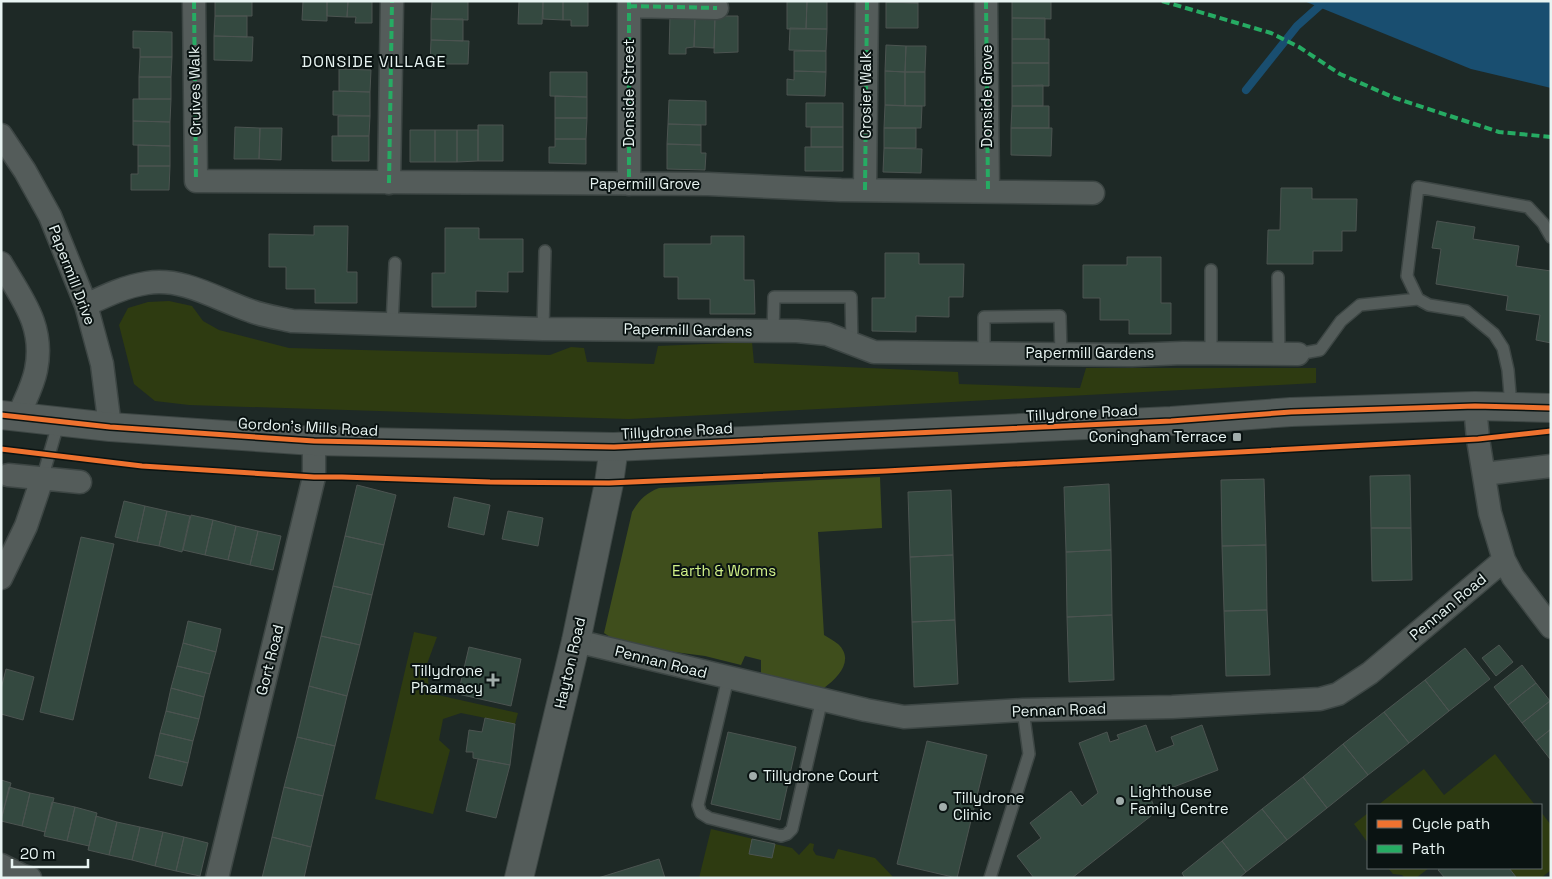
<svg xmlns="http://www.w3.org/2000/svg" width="1552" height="879" font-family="'Space Grotesk',sans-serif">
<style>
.green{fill:#2e3b11}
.forest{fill:#3f4e1c}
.water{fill:#194e70}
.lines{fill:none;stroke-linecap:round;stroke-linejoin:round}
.stream{stroke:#194e70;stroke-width:8}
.building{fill:#344940;stroke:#4c5451}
.service-casing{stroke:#3d4644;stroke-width:14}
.minor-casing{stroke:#3d4644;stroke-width:25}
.tertiary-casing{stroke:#3d4644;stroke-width:30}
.secondary-casing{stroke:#3d4644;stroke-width:30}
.service{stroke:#545c5a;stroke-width:11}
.minor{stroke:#545c5a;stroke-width:22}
.tertiary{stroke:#545c5a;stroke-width:28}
.secondary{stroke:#545c5a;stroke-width:28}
.quiet{stroke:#26ab63;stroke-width:4;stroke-dasharray:8 4;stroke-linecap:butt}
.cycleway-casing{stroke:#0a1312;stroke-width:8}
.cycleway{stroke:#ef722f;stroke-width:5}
.poi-dot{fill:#a1adab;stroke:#0a1312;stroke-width:2}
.labels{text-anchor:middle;stroke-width:4;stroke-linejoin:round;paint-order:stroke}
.street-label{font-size:15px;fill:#e8f4f2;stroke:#0a1312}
.poi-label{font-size:15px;fill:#e8f4f2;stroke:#0a1312;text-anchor:start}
.park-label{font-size:15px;fill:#d2f289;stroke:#0a1312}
.neighbourhood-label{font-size:16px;letter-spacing:1px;fill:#e8f4f2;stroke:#0a1312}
</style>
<rect width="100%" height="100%" fill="#1e2926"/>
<path class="green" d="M169,301L192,306L203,321L219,330L289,348L550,355L571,347L584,348L587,362L654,364L658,346L752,342L754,363L958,372L959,384L1080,388L1086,368H1316V383L629,419L189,405L155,401L134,384L119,325L128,308L148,302Z
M414,632L437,637L427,664L429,693L518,713L515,724L461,713L443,719L439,740L450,750L433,814L375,799Z
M1495,754L1535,805H1378L1424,769L1444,795Z
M1541,812L1551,825V870L1541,878H1515L1509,868H1541Z
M1368,813V843L1354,824Z
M711,829L792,848L799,855L810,843L814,844L813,850L816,855L834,859L838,849L875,858L894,878H699Z
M1388,868H1429L1416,878H1405L1402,875L1393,874Z"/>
<path class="forest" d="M880,477L882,528L818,532L824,635C829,638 834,641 838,644C855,660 838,678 824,688L761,673V660L745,656L741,665L705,656L659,650L618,642L604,633L632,512C639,500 646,493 659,488Z"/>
<path class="water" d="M1304,1H1551V88L1471,69Z"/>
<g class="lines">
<path class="stream" d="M1246,90L1297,26L1325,1"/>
</g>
<path class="building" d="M215,1H252V16H215Z
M303,1H327V21L302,20Z
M327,1H348L347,17L327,16Z
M348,1H372V23H355L356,17H347Z
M432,1H468V20L431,19Z
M519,1H543L542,24H518Z
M543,1H563V20L543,19Z
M563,1H588V26H571V20H563Z
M787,1H807L806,29H787Z
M807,1H827V29H806Z
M886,1H918V3L886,2Z
M1012,1H1051V19L1012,18Z
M886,2L918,3V28H886Z
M670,15L695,16L694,47L686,48V54H669Z
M215,16H247V37L214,36Z
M695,16H715L714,48L694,47Z
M715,16H738V52L714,53Z
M1012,18H1045V39H1012Z
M431,19H463V41L431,40Z
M790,28L827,29L826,51L789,50Z
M133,31L172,32V57H140V48H133Z
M214,36L253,37L252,61L214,60Z
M1012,39H1049V63H1012Z
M431,40L469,41L468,64H430Z
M886,45L906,46L905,72L885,71Z
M906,46H926L925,72H905Z
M794,51H826V72L794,71Z
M140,57H172L171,77H139Z
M1012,63H1049V86H1012Z
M339,69L371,70L370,92L339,91Z
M794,71L826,72L825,96L787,95V79L794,80Z
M885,71L905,72V106L885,105Z
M550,72H587V97L550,96Z
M905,72H925V106H905Z
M139,77H171V99H139Z
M1043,85V106H1012V86Z
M333,91L370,92V116L333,115Z
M555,96L587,97V118H555Z
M133,99H171L170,122L133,121Z
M669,100L706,101V125L668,124Z
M806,103H843V127H806Z
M885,105L922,106L921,128H884Z
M1012,106H1049V128H1011Z
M338,116H370L369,136H338Z
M555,118H587L586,139H555Z
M133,121L170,122V146L133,145Z
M668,124L701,125V145L667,144Z
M478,125H503V161H478Z
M235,127L260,128L259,159H234Z
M811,127H843V147H811Z
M260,128H282L281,160L259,159Z
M884,128H916V148H884Z
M1011,128H1052L1051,156L1011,155Z
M410,130H435V162H410Z
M435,130H457V162H435Z
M457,130H478V161L457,162Z
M332,136H369V161H332Z
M555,139H586V164L549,163V147H555Z
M667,144L701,145V153H706L705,170L667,169Z
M138,145L170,146V166H138Z
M805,147H843V171H805Z
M884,148L922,149L921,173L883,172Z
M138,166H170L169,190H131V174H138Z
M1281,188H1312V199H1357L1356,231H1342V251H1313V264H1267L1268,230H1280Z
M1437,221L1475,227L1473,239L1519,246L1516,266L1551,271V343L1536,340L1540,315L1506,310L1508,296L1436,284L1441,249L1432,248Z
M314,226H348L347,272H357V303H315V289H286V267H269V234L314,235Z
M445,228H479V239H523V272H508V292L476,291V307H432V273H445Z
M711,236H744V280H754L755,314H710V299H678V277H664V244H711Z
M885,253H919V264H964L963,297H949V317L916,316V332L872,331V298H885Z
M1127,257H1161V303H1171V334H1129V320H1100V298H1083V265H1127Z
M1410,475L1411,528H1371L1370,476Z
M1264,479L1266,545L1222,546L1221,480Z
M1109,484L1111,550L1066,552L1064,487Z
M357,485L396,495L384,545L345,536Z
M951,490L953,555L910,557L908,492Z
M454,497L490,505L484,535L448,527Z
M124,501L145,506L137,542L115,537Z
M145,506L167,511L159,546L137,542Z
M167,511L190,516L182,552L159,546Z
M508,511L543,518L538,546L502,539Z
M191,515L213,520L205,555L183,550Z
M213,520L236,526L228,560L205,555Z
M236,526L258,531L250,565L228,560Z
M1371,528H1411L1412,580L1372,581Z
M258,531L281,536L273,570L250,565Z
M345,536L384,545L372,595L333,586Z
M81,537L114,544L73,720L40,712Z
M1266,545L1267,610L1224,611L1222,546Z
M1111,550L1112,615L1067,617L1066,552Z
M953,555L955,620L912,622L910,557Z
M333,586L372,595L360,645L321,636Z
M1267,610L1270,675L1226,676L1224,611Z
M1112,615L1114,680L1069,682L1067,617Z
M955,620L958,684L914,687L912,622Z
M188,621L221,629L216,652L183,643Z
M321,636L360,645L347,696L309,686Z
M183,643L216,652L210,674L177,666Z
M1499,645L1513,662L1496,676L1482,658Z
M469,647L521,659L511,706L458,694Z
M1465,648L1490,679L1449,711L1425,680Z
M1522,665L1536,683L1508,705L1494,687Z
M177,666L210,674L204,697L171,688Z
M6,669L34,677L23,720L1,714V689Z
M1425,680L1449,711L1409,743L1384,712Z
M1536,683L1550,701L1522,723L1508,705Z
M309,686L347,696L335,746L297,737Z
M171,688L204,697L199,719L166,711Z
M1550,701L1551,729L1536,741L1522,723Z
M166,711L199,719L193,741L160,733Z
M1384,712L1409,743L1368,775L1343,744Z
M485,718L515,724L510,765L473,758V752H466L469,730L482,732Z
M1146,725L1156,752L1174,745L1171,737L1202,725L1218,770L1150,796L1156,812L1072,878H1034L1017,856L1041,838L1030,823L1071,791L1082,806L1098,793L1079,743L1107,732L1110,742L1119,739L1117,735Z
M1551,729V758L1550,759L1536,741Z
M728,732L796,747L780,820L711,804Z
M160,733L193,741L188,763L155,755Z
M297,737L335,746L323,796L284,787Z
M927,741L987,755L957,878L897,864Z
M1343,744L1368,775L1327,808L1303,777Z
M155,755L188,763L182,786L149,778Z
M478,759L510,765L496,818L466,811Z
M1303,777L1327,808L1287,840L1262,809Z
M1,780L11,783L2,816H1Z
M9,787L30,793L22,826L1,821Z
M284,787L323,796L311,847L272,837Z
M30,793L54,798L45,832L22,826Z
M52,802L75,807L67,841L44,836Z
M75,807L97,813L89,846L67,841Z
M1262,809L1287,840L1246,872L1222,841Z
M96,816L117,822L109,855L88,850Z
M117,822L140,827L132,860L109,855Z
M140,827L163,832L155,866L132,860Z
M163,832L184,837L176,871L155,866Z
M184,837L208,843L200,876L176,871Z
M272,837L311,847L304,878H262Z
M752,839L775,844L772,858L749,854Z
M1222,841L1246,872L1239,878H1185L1182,873Z
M659,859L665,878H598Z
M1441,868H1509L1516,877L1445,878L1438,870Z"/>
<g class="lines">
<g class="service-casing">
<path id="service" d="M1278,277L1279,355
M392,325L395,263
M543,329L545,251
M773,332L774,297H851L852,344
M984,353V317L1060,316L1061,354
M1211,353V270
M1298,354L1320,350L1341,321L1360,305L1418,299
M1511,406L1508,370L1503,348L1494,334L1466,311L1429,305L1418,299L1407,276L1418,187L1528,207L1543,223L1551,237
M42,479L59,421
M728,678L698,805L701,813L709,818L781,836L787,834L792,829L822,699
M990,878L1029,754L1023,710"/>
</g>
<g class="minor-casing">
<path id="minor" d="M194,1L196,181L708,184L841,190L1093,193
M629,1V184
M986,1L988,191
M629,6L717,8
M1,135L25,171L50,216L86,305L102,364L110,427
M389,183L392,1
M865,190L867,1
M1,263C22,299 45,326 36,370C33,386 24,402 18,417
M86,305C105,296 126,286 147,283C184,277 218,300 251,311C264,316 279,318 292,321L543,329L797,331L827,334L874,352L1132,355L1183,353L1298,354
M1475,406L1478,439L1490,513L1504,560L1513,577L1551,627
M1484,474L1551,466
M8,475L80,482
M1,578L26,526L42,479
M576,641L866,710L904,717L1023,710L1172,707L1320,699L1338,694L1370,673L1504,560
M1,865L21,875L30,878
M217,878L314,477V441"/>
</g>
<g class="tertiary-casing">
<path id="tertiary" d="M519,878L576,641L609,483L614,447"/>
</g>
<g class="secondary-casing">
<path id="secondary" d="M1,415L110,427L314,441L614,447L1171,421L1291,412L1475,406L1551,408"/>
</g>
<use href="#service" class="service"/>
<use href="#minor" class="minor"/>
<use href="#tertiary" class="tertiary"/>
<use href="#secondary" class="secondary"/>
<path class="quiet" d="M194,1L196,181
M629,1V184
M986,1L988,191
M1162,1L1271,33L1299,47L1340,74L1395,98L1499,132L1551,137
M629,6L717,8
M389,183L392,1
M865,190L867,1"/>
<g class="cycleway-casing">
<path id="cycleway" d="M1,415L110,427L314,441L614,447L1171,421L1291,412L1475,406L1551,408
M1,449L142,466L314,477H342L490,482L609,483L886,471L1478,439L1551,431"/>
</g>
<use href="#cycleway" class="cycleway"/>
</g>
<g class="poi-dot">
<rect x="1232" y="432" width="10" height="10" rx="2.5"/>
<path d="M490.5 672.5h5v5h5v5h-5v5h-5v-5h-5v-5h5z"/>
<circle cx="753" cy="776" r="5"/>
<circle cx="1120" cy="801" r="5"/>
<circle cx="943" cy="807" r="5"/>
</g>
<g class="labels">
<g class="street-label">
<text transform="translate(195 91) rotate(-91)" y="5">Cruives Walk</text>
<text transform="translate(629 93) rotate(-90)" y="5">Donside Street</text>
<text transform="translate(866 95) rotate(-90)" y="5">Crosier Walk</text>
<text transform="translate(987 96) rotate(-90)" y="5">Donside Grove</text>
<text x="645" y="189">Papermill Grove</text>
<text transform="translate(72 275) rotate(69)" y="5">Papermill Drive</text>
<text transform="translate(688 330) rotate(1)" y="5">Papermill Gardens</text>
<text x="1090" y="358">Papermill Gardens</text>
<text transform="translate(1082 413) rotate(-3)" y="5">Tillydrone Road</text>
<text transform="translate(308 427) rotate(3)" y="5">Gordon's Mills Road</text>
<text transform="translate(677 431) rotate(-3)" y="5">Tillydrone Road</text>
<text transform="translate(1448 607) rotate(-40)" y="5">Pennan Road</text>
<text transform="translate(270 660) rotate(-76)" y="5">Gort Road</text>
<text transform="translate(661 662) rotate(14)" y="5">Pennan Road</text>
<text transform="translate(570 663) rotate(-77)" y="5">Hayton Road</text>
<text transform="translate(1059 710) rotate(-2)" y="5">Pennan Road</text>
</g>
<g class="poi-label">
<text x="1227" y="442" text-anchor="end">Coningham Terrace</text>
<text x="483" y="676" text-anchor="end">Tillydrone<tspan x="483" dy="17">Pharmacy</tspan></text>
<text x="763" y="781">Tillydrone Court</text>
<text x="1130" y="797">Lighthouse<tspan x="1130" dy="17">Family Centre</tspan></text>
<text x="953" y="803">Tillydrone<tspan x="953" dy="17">Clinic</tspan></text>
</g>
<g class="park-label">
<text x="724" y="576">Earth &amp; Worms</text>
</g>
<g class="neighbourhood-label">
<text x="374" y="67">DONSIDE VILLAGE</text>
</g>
</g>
<rect width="1552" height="879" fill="none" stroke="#e8f4f2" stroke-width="5"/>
<rect x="1367" y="804" width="175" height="65" fill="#0a1312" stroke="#636d6c"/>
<rect x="1377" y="820" width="25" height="8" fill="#ef722f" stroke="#636d6c"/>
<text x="1412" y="829" font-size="15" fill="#e8f4f2">Cycle path</text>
<rect x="1377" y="845" width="25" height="8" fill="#26ab63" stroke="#636d6c"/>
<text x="1412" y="854" font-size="15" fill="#e8f4f2">Path</text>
<path d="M12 859v8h76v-8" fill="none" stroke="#e8f4f2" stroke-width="2.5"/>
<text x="20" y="859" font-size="15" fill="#e8f4f2" stroke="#0a1312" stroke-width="4" paint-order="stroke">20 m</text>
</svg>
